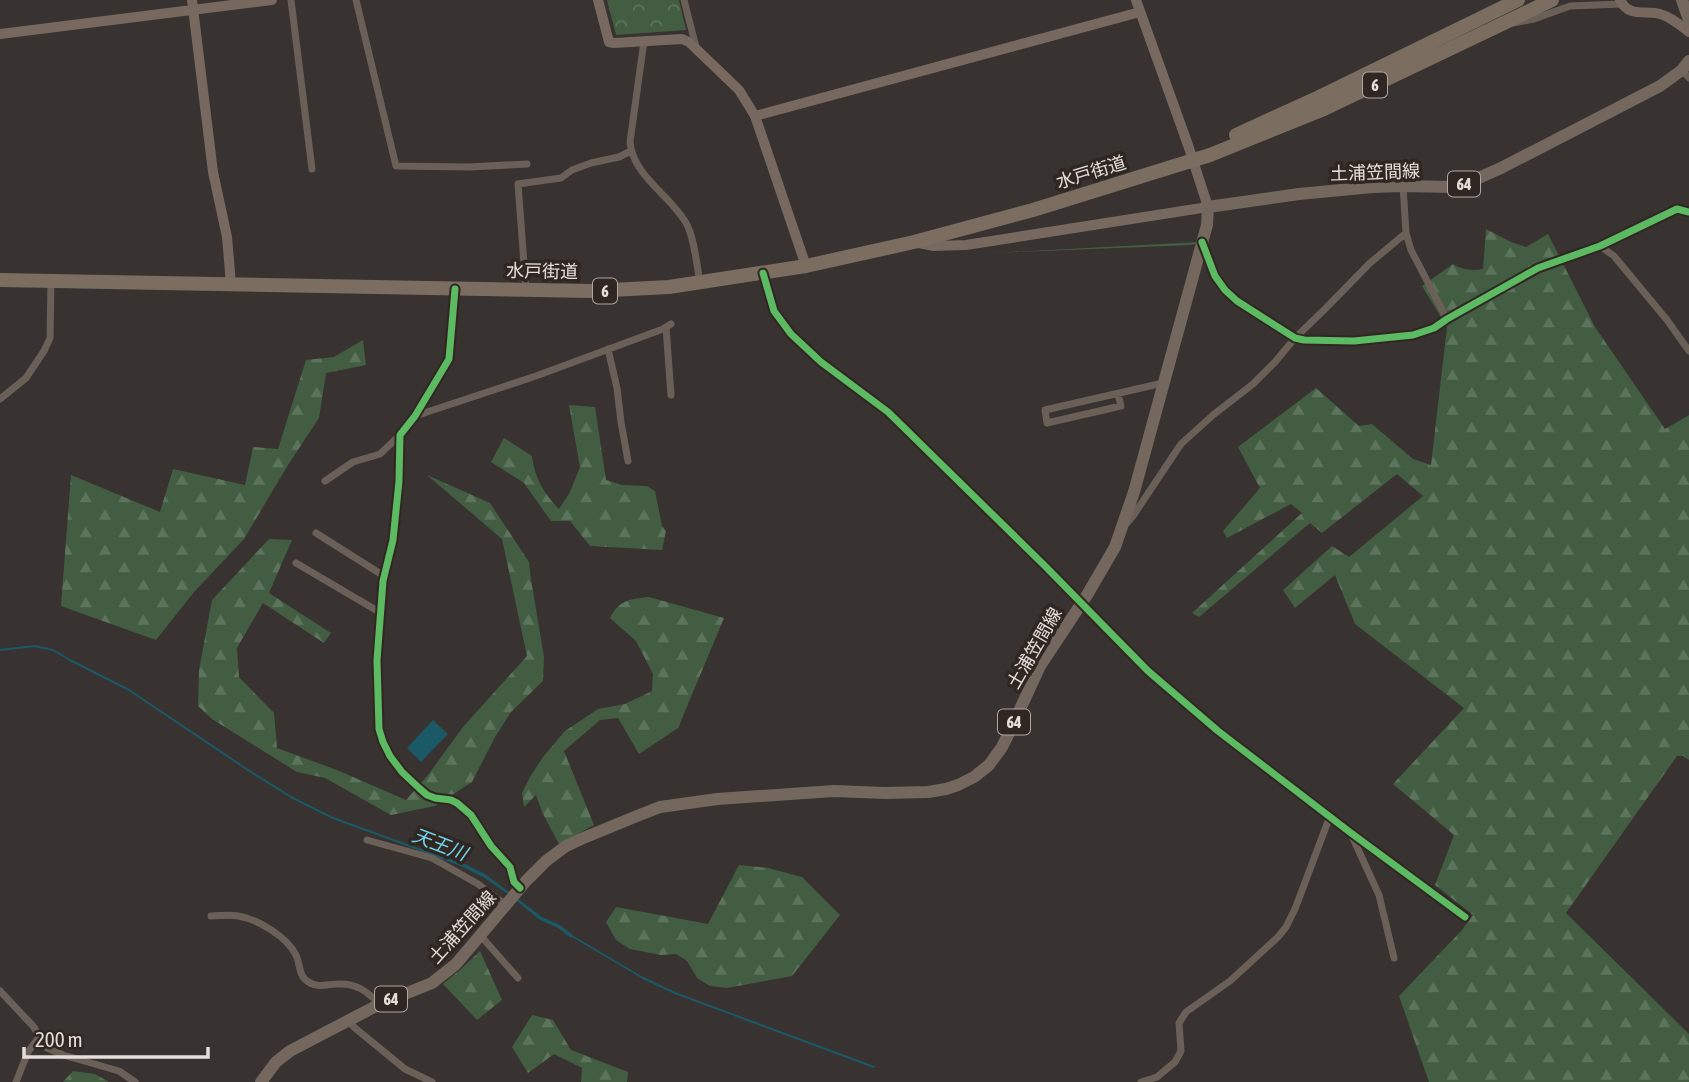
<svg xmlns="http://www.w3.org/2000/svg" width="1689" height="1082" font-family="'Asap Condensed','Noto Sans JP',sans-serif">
	<defs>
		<pattern id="grass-tufts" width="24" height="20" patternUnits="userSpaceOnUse" patternTransform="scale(1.75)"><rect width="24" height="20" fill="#425d41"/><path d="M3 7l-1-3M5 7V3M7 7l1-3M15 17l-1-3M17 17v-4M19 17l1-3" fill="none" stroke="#5d745c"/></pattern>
		<pattern id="forest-firs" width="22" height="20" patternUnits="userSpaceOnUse" patternTransform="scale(1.75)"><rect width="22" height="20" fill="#425d41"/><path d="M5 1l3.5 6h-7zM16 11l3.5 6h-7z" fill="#5d745c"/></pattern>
		<pattern id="park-crowns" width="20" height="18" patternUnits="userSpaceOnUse" patternTransform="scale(1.75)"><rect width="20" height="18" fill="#425d41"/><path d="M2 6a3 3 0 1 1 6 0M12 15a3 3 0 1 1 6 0" fill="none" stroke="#5d745c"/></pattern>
	</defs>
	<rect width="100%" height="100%" fill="#383230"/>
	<path fill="url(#grass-tufts)" d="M1199,242l-7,3 -202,8z"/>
	<path fill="url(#forest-firs)" d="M1486,229l25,13 15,5 22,-13 47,93 70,102 24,-14v345l-6,-4h-6l-111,157 123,121v48h-260l-30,-86 63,-66 11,-15 -38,-30 19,-50 -61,-51 71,-76 -109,-84 -20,-49 -40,33 -12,-18 49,-44 17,11 74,-61 -26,-22 -75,59 -12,-10 -111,94 -7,-4 110,-100 -11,-9 -64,34 -4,-7 37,-43 -22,-41 78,-59 43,38 13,-2 41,35 18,6 16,-138 -25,-41 31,-22c9,6 20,7 30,5z
		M363,340l3,25 -40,8 -7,45 -31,47 -44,74 -50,53 -38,48 -95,-34 10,-131 89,37 13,-43 72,16 8,-38 25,2 28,-89 28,-3z
		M569,405l26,2 11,73 16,5 25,1 8,5 7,35 4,5 -4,19 -72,-4 -20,-25h-19l-27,-38 -33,-21 13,-24 28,18c2,21 12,38 27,53l11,-17 10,-25z
		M427,475l63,28 39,59 2,17 13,78 -1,24 -32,31 -16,25 -23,45 -37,24 -44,9 -66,-37 -28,-6 -85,-53 -14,-13 1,-36 13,-70 57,-61 23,1 -23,53 62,40 -7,10 -61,-40 -26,45 2,29 35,36 3,35 60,22 69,30 22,-25 35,-48 64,-71 -25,-117z
		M649,597l75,21 -46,110 -39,26 -21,-36 -18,2 -36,31 30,74 -35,19 -17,-32 -6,-17 -12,12 -2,-14 8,-16 13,-20 22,-26 33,-22 27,-5 27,-13 1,-17 -17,-33 -26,-23c9,-18 20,-19 39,-21z
		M739,865l29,3 34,9 38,38 -48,61 -65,12 -17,-2 -13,-8 -10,-17 -11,-7 -15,1 -31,-6 -14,-9 -10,-18 10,-15 92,17z
		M480,951l22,49 -25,20 -34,-36 17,-14z
		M532,1015l21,5 18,30 57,22 -1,10h-46l1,-14 -28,-14 -26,19 -16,-26z
		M73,1071l22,3 14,8h-46z"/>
	<path fill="url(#park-crowns)" d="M607,0h72l7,30 -70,5z"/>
	<path fill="#1b5967" d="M433,720l15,14 -27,28 -14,-14z
		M428,851l37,13 20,10 57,43 18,8 13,10 -2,3 -13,-10 -18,-8 -32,-26 -25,-17 -20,-10 -37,-14z"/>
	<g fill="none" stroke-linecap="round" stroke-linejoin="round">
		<path stroke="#1b5967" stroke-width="2" d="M0,650l34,-4 19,4 17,10 59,30 119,80 43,27 42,21 96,35
			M572,936l71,42 32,15 199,74"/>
		<path stroke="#6b6057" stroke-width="7" d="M291,0l21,169
			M356,0l40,166 73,1 58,-3
			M684,0l12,47
			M1513,23l21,-4 36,-13 52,-2
			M644,41l-14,101c3,34 40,53 56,81 8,13 11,43 14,60
			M1682,70l7,8
			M1403,186l3,47 5,17 36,69
			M1203,242l12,34 10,14 12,11 58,37 9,2 50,1 59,-6 21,-7 13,-9 91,-51 62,-22 77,-37 12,3
			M1600,246l14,10 53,64 22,31
			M763,273l11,38 17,23 30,28 67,50 157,154 103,105 70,60 133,102 114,84
			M455,289l-6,70 -34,57 -15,19 -1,46 -6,59 -10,41 -6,79 2,69 4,13 7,14 12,16 17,16 8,7 8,3 16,2 6,3 14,12 20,31 19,21 4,15 6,6
			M526,290l-8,-106 43,-6 11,-8 19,-7 28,-6 12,-6
			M666,327l5,68
			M608,349l9,39 4,34 7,39
			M1118,394l3,12 -74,17 -2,-13 118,-27
			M0,399l26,-21 18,-27 6,-13 1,-57
			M415,416l121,-40 127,-47 8,-5
			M325,481l28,-19 27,-8 20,-19
			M1127,523l6,-7 48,-72 32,-29 40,-31 22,-22 20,-24 30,-29 45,-46 36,-30
			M316,533l68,43
			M296,563l85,50
			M1351,834l28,61 15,63
			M367,840l65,18 46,26 28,21
			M211,916c9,0 19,-2 27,0 20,3 49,21 58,39 5,11 2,22 14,28 10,5 17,1 27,1 20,-1 29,7 43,20
			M480,935l38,43
			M0,991l33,35 14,22 16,7 56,16 16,11
			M348,1021l7,7 50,41 27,13
			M16,1082l12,-30 11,-15
			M1141,1082l16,-5 18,-15 6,-11 -2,-28 7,-11 44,-31 48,-44 8,-10 9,-18 35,-93"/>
		<path stroke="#77695f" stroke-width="10" d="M192,0l21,172 14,65 4,47
			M598,0l11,42 5,1 68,-4 7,3 50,48 16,26 51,150
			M1620,0c9,18 25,10 40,14 11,3 20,11 29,18
			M0,34l272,-34
			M755,116l385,-104
			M914,242l20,4 32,-1 242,-38 -20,-62 -52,-145"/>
		<path stroke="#74675d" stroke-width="12" d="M1682,0l7,20
			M261,1082l15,-20 14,-11 90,-47 52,-21 24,-19 70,-83 20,-20 20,-15 15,-7 56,-23 23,-9 57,-8 117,-8 51,2 43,-1 18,-3 12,-4 16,-8 15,-12 13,-18 7,-14 31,-67 47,-71 28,-48 19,-55 73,-267 1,-18 91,-13 74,-7 30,-1 51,1 11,-3 36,-16 159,-82 22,-16 7,-9"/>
		<path stroke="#7c6d61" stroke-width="14" d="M1236,135l81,-37 201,-98
			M0,280l591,11 78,-4 137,-21 108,-24 119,-32 177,-55 114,-46 228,-109"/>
		<g stroke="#312722" stroke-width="11">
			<path id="cycleway" d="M1202,242l13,34 10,14 12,11 58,37 9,2 50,1 59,-6 21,-7 13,-9 91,-51 62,-22 77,-37 12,3
				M763,273l11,38 17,23 30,28 67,50 157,154 103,105 70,60 133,102 114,84
				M455,289l-6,70 -34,57 -15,19 -1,46 -6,59 -10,41 -6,79 2,69 4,13 7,14 12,16 17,16 8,7 8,3 16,2 6,3 14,12 20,31 19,21 4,15 6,6"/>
		</g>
		<use href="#cycleway" stroke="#5cba63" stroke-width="7"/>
	</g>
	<g text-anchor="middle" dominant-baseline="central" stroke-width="7" stroke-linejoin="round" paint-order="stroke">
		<g fill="#312722" stroke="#afa7a4" stroke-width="2">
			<rect x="1363" y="72.5" width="24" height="25" rx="5"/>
			<rect x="1448" y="171.5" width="32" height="25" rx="5"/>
			<rect x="593" y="278.5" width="24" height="25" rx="5"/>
			<rect x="998" y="709.5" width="32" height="25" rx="5"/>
			<rect x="375" y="986.5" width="32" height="25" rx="5"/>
		</g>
		<g font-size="16" font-weight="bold" fill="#e5dedb">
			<text x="1375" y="85">6</text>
			<text x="1464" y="184">64</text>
			<text x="605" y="291">6</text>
			<text x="1014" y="722">64</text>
			<text x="391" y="999">64</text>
		</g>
		<g font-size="18" fill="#e5dedb" stroke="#312722">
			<text transform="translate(1091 172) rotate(-17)">水戸街道</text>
			<text transform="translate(1375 172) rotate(-2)">土浦笠間線</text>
			<text transform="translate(542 271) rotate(1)">水戸街道</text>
			<text transform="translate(1034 648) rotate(-60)">土浦笠間線</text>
			<text transform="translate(462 927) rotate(-48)">土浦笠間線</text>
		</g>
		<g font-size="19" font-style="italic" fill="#71d5ef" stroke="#312722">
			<text transform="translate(440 844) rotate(21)">天王川</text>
		</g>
	</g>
	<path d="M24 1047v10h184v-10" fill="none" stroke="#e5dedb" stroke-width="3.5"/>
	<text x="35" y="1047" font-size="21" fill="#e5dedb" stroke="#312722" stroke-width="5" paint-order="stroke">200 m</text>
</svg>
